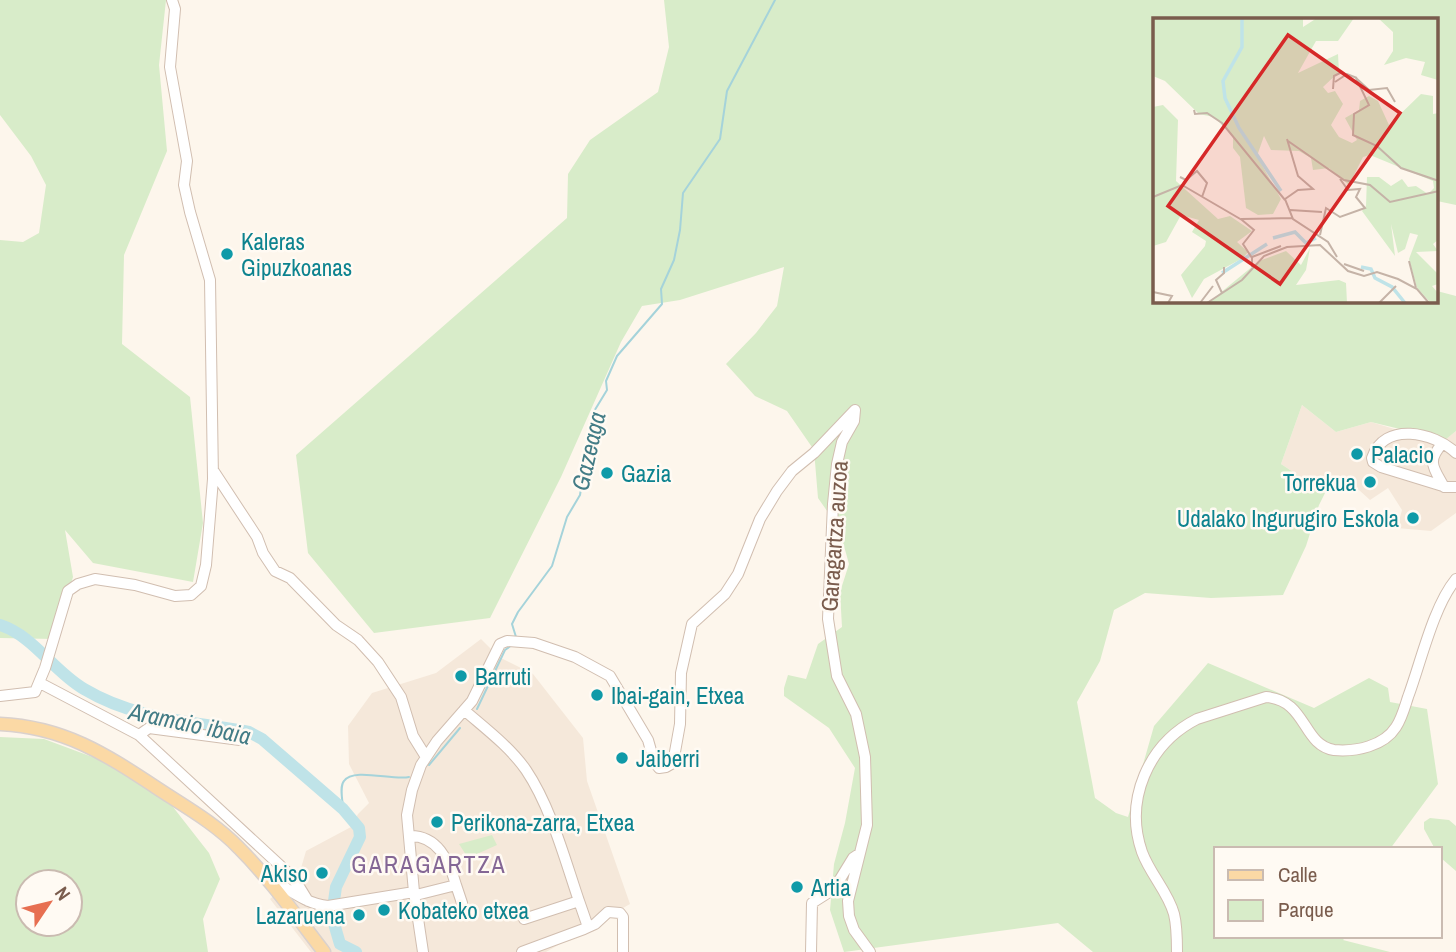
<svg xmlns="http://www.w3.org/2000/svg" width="1456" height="952" font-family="'Archivo Narrow',sans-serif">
	<rect width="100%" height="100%" fill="#fdf6ec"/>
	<path fill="#f5e8da" d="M1302,405l34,27 35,-10 70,21 15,-12v82l-25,18 -34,-3 5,-18 -14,-22 -18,12 -11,-10 -10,-3 -13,-3 -21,2 -34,-22z
		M481,639l18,18 34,17 50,64 4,43 43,123 -84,48h-235l-41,-53 29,-24 7,-24 45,-24 7,-13 11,-11 -20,-39 -1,-38 24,-33 64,-20z"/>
	<path fill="#d8ecc9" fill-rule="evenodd" d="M0,0h166l-7,65 8,86 -43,104 -2,89 68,53 13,126 -10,59 -100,-19 -28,-33 8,47 -19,62 -54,-1v-398l23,2 16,-9 7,-48 -15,-29 -31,-41z
		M664,0h792v205l-19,-4v-182h-282v282h282v-10l19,5v135l-11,9 -74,-18 -35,10 -34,-27 -21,59 44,29 -6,12 -13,41 -23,49 -72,3 -66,-5 -31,17 -14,51 -23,41 18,96 21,15 12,4 26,-91 54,-63 106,45 55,-30 19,10 2,14 37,7 11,75 -48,65h-174v87h131l-4,4 47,12h-297l-35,-29 -214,29 -14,-42 4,-46 11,-41 10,-55 -26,-40 -45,-32v-8l4,-13 18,4 12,-35 24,-17 -2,-35 9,-28 -10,-36 -21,-30 -4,-48 -27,-39 -32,-15 -29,-32 30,-31 21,-27 7,-39 -104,33 -38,6 -21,36 -60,135 -71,141 -116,15 -66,-80 -12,-98 271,-237 1,-44 22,-34 68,-48 11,-45z
		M0,737l44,2 70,26 52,33 43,55 11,26 -17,40 5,33h-208zM28,882h42v42h-42z
		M1430,818l19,2 7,6v45l-15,-13 -1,-9h-5l-11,-20v-7z
		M492,835l5,10 -29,13 -9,-14z"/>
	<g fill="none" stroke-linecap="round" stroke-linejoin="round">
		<path stroke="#a5d3da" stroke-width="2" d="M516,637l-4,-13 6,-12 34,-46 15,-49 13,-22 13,-82 14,-23 -1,-9 11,-25 45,-52 -1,-15 13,-29 6,-30 3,-37 37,-54 7,-48 48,-91
			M477,709l28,-59 7,-5
			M429,765l31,-37
			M343,809c0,-8 -4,-22 1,-28 9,-14 50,0 65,-4"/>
		<path stroke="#bfe3e8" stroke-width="12" d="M0,625c34,11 53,46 84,64 52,31 107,32 165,43l13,7 81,70 16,19 1,9 -24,50 -2,14 -1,19 7,24 16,8"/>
		<g stroke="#d1beb0" stroke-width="12">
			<path id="minor" d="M855,410l-1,11 -12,21 -5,22 -4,40 -5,115 9,57 19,38 9,43 2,68 -19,76 1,15 5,14 16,22
				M1442,444c-16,18 -8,24 2,43
				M1456,453c-22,-21 -72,-32 -84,5l1,4 8,5 65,20h10
				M213,470l44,67 6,16 12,18 15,7 46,47 22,15 20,22 23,35 12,39 13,21
				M40,683l99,52 147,136 14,17 8,13
				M0,696l35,-4 10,-24 23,-77 10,-7 17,-5 40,6 40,11 16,-1 10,-9 5,-21 7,-86 -3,-199 -20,-68 -6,-27 3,-24 -17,-94 5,-58 -3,-9
				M464,710c22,19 46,37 62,60 25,37 39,90 53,131
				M139,735l10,-7 91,12
				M409,836c28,-1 40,24 47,49l-40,10
				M269,878c19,10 36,26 59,28l86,-14
				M456,885l6,18
				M524,919l55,-18 9,26
				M423,952l-9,-60 -7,-77 5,-25 9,-25 16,-24 35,-40 28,-57 7,-3 27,2 41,14 35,19 38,64 6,21 5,7 7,-1 7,-4 7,-39 1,-51 11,-49 33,-30 13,-20 22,-55 17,-28 15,-20 22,-18 41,-43
				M522,952l62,-23 11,-5 13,-12 12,1 3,4v35
				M811,952l1,-49 22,-14 19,-31 6,-4
				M1177,952c0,-12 0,-26 -3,-38 -6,-22 -24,-40 -32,-62 -18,-52 6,-108 55,-133l69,-22c41,3 36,48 68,53 22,2 50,-4 62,-23 6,-9 9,-21 12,-30 13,-35 25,-90 48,-118"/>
		</g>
		<g stroke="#dad1cd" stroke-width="15">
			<path id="major" d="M0,724c68,3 111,34 166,70 25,16 52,32 73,54 31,31 58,69 85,104"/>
		</g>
		<use href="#minor" stroke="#fff" stroke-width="10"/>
		<use href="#major" stroke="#fbd9a5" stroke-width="12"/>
	</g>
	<g fill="#0f9aa8" stroke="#fffaf3" stroke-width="2.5">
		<circle cx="227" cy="254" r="7"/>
		<circle cx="1357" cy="454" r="7"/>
		<circle cx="607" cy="473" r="7"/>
		<circle cx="1370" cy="482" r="7"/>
		<circle cx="1413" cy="518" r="7"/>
		<circle cx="461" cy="676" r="7"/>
		<circle cx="597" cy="695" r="7"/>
		<circle cx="622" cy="758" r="7"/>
		<circle cx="437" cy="822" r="7"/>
		<circle cx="322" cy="873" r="7"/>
		<circle cx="797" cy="887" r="7"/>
		<circle cx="384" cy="910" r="7"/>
		<circle cx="359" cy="915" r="7"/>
	</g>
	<g text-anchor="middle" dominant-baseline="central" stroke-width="5" stroke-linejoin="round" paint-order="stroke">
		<g font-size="23" fill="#0d838f" stroke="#fffaf3" text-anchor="start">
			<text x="241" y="241">Kaleras<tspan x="241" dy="26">Gipuzkoanas</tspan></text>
			<text x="1371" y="454">Palacio</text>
			<text x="621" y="473">Gazia</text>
			<text x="1356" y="482" text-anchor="end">Torrekua</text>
			<text x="1399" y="518" text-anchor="end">Udalako Ingurugiro Eskola</text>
			<text x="475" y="676">Barruti</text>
			<text x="611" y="695">Ibai-gain, Etxea</text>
			<text x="636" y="758">Jaiberri</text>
			<text x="451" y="822">Perikona-zarra, Etxea</text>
			<text x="308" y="873" text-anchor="end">Akiso</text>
			<text x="811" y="887">Artia</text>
			<text x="398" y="910">Kobateko etxea</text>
			<text x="345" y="915" text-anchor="end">Lazaruena</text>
		</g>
		<g font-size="23" fill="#7a5c4d" stroke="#fffaf3">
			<text transform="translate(834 536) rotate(-86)">Garagartza auzoa</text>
		</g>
		<g font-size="24" font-style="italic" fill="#437c86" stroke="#fffaf3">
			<text transform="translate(588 451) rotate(-77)">Gazeaga</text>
			<text transform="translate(190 723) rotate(12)">Aramaio ibaia</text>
		</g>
		<g font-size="24" letter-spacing="2" fill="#846695" stroke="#fffaf3">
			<text x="429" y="864">GARAGARTZA</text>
		</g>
	</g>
	<g transform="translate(1153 18)">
		<rect width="285" height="285" fill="#fdf6ec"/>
		<path d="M0,0h150v9l14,-9h37l-16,23h-22l-18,32 40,-19 1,18 -16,15 5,6 7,-2 8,13 -12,21 8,12 13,6 5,-3 -12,-22 14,-8 1,-9 9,-5 9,5 11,24 32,-31 12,2v18l6,-1v126l-6,5 5,7 -22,1 22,22v10l-6,2 6,7v10h-7l-14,-15 -8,-29 9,-24 -8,-2 -5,16 -7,4 -7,-29 4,32 -33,-45 4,-5 1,-29h12l12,9 11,-7 6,8 8,-1 12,8 6,-6 -1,-7 -63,-26 -7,2 -14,28 -20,-17 -16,2 -2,-12 -12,-7 -28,-1 -7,-14 -7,20 24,43 -8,15 -15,1 -12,-7 -6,-51 -7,-9v-12l-19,-19 -15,-3 -34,-33 -12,-5zM225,0h60v62l-17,-5 4,-13 -19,-4 -22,7 9,-14v-19zM10,87l15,15 -2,61 42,38 12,-3 22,15 -15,11 11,10 -5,6 -39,21 -12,19 -11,-23 24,-29 1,-5 -14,-9 7,-12 -18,-5 -15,27 -13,4v-139zM157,230l-4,22 -10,15 43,-5 7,3 1,20h-139l51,-42 27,-10 15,14z" fill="#d8ecc9"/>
		<path fill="none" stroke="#bfe3e8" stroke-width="3.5" d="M89,0v29l-19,34 2,17 14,30 42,63M120,220l22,-6 11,11 10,-5M208,249l10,2 4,9 17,9 13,16M69,255l45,-29"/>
		<path fill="none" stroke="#c5b3a7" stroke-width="2" d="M182,64l12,-8 10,4M180,71l1,-13 8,-4M242,84l-8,-14 -18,2 -13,-12 13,27 -15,9 -1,21 24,11 24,22 38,13M41,92l1,4 12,-1 15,10 63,77M134,121l11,37 15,13 -15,1 -13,9 8,20 35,23 9,15M135,123l56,39 26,5 20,17 49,-11M27,159l6,3 11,-9 10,12 -5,14M0,179l29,-12 60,35 12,10 -11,14 9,14v9M137,192l32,2M88,201l51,-1M167,217l6,-27 14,9 25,-9 -9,-11 4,-8 -12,1 -8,-11M99,239l29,-11M256,243l7,27M191,246l20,7M0,274l19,4 -4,7M69,275l-6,-13 8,-7v-6M47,285l13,-17M54,285l35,-23 22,-24 23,-9 33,-2 28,26 16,5 13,-4 21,7 19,10 12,14M226,285l17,-17"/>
		<path fill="#d62828" fill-opacity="0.15" stroke="#d62828" stroke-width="3.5" d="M135,17l112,78 -120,171 -112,-78z"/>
		<rect width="285" height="285" fill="none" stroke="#7a5c4d" stroke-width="3.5"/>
	</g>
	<rect x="1214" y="847" width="228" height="91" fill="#fffaf3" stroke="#cabbb1" stroke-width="2"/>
	<rect x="1228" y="870" width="35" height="10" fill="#fbd9a5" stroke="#cabbb1" stroke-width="2"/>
	<text x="1278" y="882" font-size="21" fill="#7a5c4d">Calle</text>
	<rect x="1228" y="900" width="35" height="21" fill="#d8ecc9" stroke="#cabbb1" stroke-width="2"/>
	<text x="1278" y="917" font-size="21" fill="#7a5c4d">Parque</text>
	<g transform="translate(49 903) rotate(55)"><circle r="33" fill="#fffaf3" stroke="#cabbb1" stroke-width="2"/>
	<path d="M0-5L12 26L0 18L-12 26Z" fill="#e76f51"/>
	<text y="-10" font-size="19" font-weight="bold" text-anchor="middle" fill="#7a5c4d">N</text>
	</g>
</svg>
